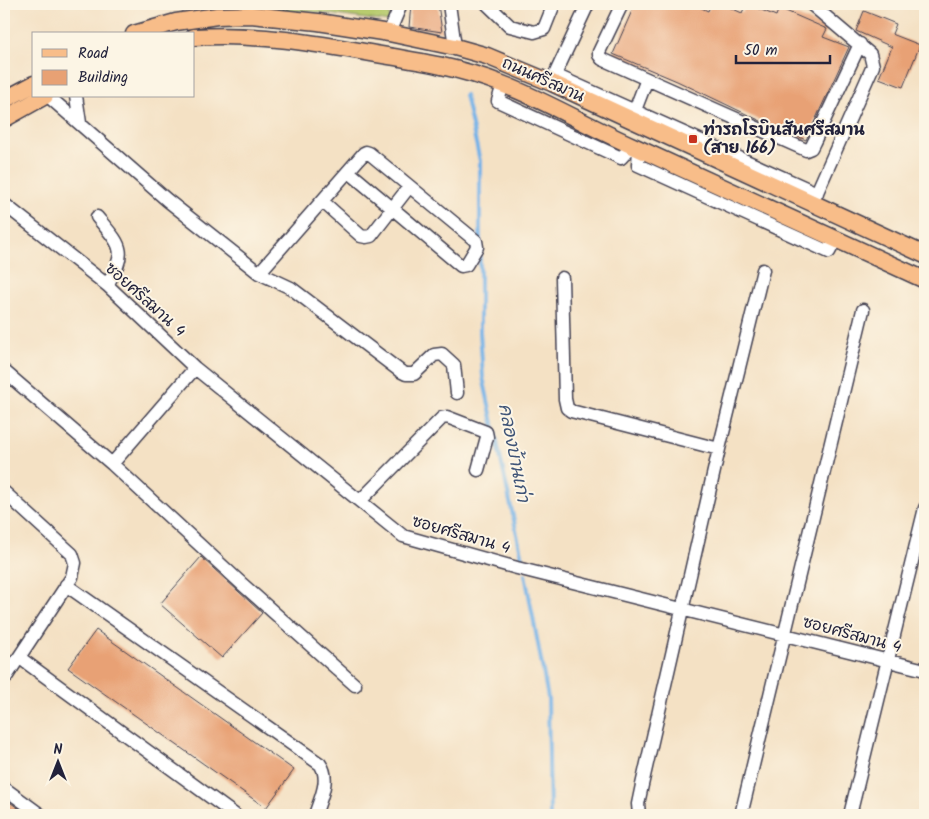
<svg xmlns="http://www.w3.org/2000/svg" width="929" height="819" font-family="Kalam,'Playpen Sans Thai',sans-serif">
	<rect width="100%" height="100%" fill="#fcf5e5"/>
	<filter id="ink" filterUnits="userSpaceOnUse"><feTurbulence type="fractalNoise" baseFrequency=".02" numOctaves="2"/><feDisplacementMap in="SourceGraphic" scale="10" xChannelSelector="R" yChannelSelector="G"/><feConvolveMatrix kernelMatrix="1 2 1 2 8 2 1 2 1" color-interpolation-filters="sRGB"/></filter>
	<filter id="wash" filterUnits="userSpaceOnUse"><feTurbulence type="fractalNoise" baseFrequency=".0096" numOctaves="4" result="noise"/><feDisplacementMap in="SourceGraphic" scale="20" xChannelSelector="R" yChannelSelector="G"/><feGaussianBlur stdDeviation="1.12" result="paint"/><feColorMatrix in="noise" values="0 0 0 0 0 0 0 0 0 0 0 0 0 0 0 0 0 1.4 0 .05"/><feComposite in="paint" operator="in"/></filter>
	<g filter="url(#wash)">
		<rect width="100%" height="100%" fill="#f4e1c4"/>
		<path fill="#b8cb6e" stroke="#6d7654" d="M223,4h165l2,18 -85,-11 -24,2 -57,-3z"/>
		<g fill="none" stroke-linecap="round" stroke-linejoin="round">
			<path stroke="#75b2e7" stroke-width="4" d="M465,95l15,66v80
				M480,251v81l3,45 41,190
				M525,574l23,124 2,117"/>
		</g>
		<g id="blocks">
			<path fill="#e8a174" d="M411,4h27l4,28 -33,-5z
				M635,4h58l15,7 3,-7h11l20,9 4,-9h1l29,12 3,-8 48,21 -4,8 26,10 -43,93 -43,-18 -86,-41 -64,-27z
				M864,11l32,13 -4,10 28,11 -17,42 -24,-9 13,-31 -36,-16z
				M201,557l61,56 -40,45 -62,-54z
				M96,630l198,140 -28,38 -198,-140z
				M4,798l24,17h-24z"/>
		</g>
	</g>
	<g filter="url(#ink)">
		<use href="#blocks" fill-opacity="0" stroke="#423f50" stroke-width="1"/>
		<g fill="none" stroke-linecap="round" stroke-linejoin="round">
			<g stroke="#423f50" stroke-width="15">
				<path id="minor" d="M449,4l6,43
					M487,4l23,22 24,6 10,-3 10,-25
					M622,4l-23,48v3l3,4 204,91 5,-2 3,-6 46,-98
					M811,4l59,50 3,12 -59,133
					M389,33l10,-24 -2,-5
					M555,75l262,118
					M552,81l36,-77
					M503,84l-5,17 123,57 11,-12
					M48,96l119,104 92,73 32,15 109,83 6,3h8l20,-19 8,-1 12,11 3,28
					M76,96l4,27
					M635,110l12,-31
					M639,149l-1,16 191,87 7,-13
					M322,201l39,35 5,1 5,-1 38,-49
					M4,204l103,81 88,83 208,168 114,32 408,102
					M97,217c25,30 31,33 10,68
					M259,273c35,-40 70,-80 105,-120l2,-1 3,1 107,88 1,6 -11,18 -5,1 -113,-95
					M562,278l3,121 2,9 4,3 148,38
					M4,371l108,93 130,120 113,101
					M112,464l83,-96
					M4,492l68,62 3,9 -3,14 -68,103
					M360,501l82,-83 5,-1 39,15 1,5 -9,33
					M66,585l254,179c11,15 0,35 -5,51
					M20,658l215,157
					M4,788l37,27
					M639,815l-1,-11 4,-19 77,-336 44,-179
					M741,815l122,-505
					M850,815l75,-307"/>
			</g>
			<g stroke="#423f50" stroke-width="19">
				<path id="major" d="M134,34l42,-12 41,-6 34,-1 67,7 71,11 66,14 32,9 65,27 373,172
					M194,37c63,-4 121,6 182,17 43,7 86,14 126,30 45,17 87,43 131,62 98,44 195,89 292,134
					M4,100l30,-16
					M4,119l41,-23"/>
			</g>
			<use href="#minor" stroke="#fff" stroke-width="12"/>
			<use href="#major" stroke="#f8bd89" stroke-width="16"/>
		</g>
	</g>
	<rect fill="#c8321e" stroke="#fcf5e5" stroke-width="2" x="688" y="134" width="10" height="10" rx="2.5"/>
	<g text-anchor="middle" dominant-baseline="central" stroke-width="4" stroke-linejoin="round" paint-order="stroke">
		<g font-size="16" fill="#22223b" stroke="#fcf5e5">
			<text transform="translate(543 80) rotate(24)">ถนนศรีสมาน</text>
			<text transform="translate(145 300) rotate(42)">ซอยศรีสมาน 4</text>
			<text transform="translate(461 535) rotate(16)">ซอยศรีสมาน 4</text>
			<text transform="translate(852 635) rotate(15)">ซอยศรีสมาน 4</text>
		</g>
		<g font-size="16" font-weight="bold" fill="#22223b" stroke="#fcf5e5" text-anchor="start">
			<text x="703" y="130">ท่ารถโรบินสันศรีสมาน<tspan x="703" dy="18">(สาย 166)</tspan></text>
		</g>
		<g font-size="18" font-style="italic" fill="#3f5477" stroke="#fcf5e5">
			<text transform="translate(513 453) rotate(79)">คลองบ้านเก่า</text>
		</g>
	</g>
	<rect width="929" height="819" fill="none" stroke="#fcf5e5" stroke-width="20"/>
	<rect x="32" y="32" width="162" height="65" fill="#fcf5e5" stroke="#a5a1a1"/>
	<rect x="42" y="49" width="25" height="8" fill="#f8bd89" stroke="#a5a1a1"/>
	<text x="78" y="58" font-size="15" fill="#22223b">Road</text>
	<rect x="42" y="70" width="25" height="15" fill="#e8a174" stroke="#a5a1a1"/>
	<text x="78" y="82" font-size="15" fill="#22223b">Building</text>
	<g transform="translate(58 762)" stroke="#fcf5e5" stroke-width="4" paint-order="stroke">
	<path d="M0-4L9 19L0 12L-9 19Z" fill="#22223b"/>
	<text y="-8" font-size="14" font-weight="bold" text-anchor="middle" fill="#22223b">N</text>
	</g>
	<path d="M736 55v8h94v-8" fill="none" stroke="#22223b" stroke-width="2.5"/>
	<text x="744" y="55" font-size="15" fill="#22223b" stroke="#fcf5e5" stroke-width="4" paint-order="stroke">50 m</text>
</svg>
